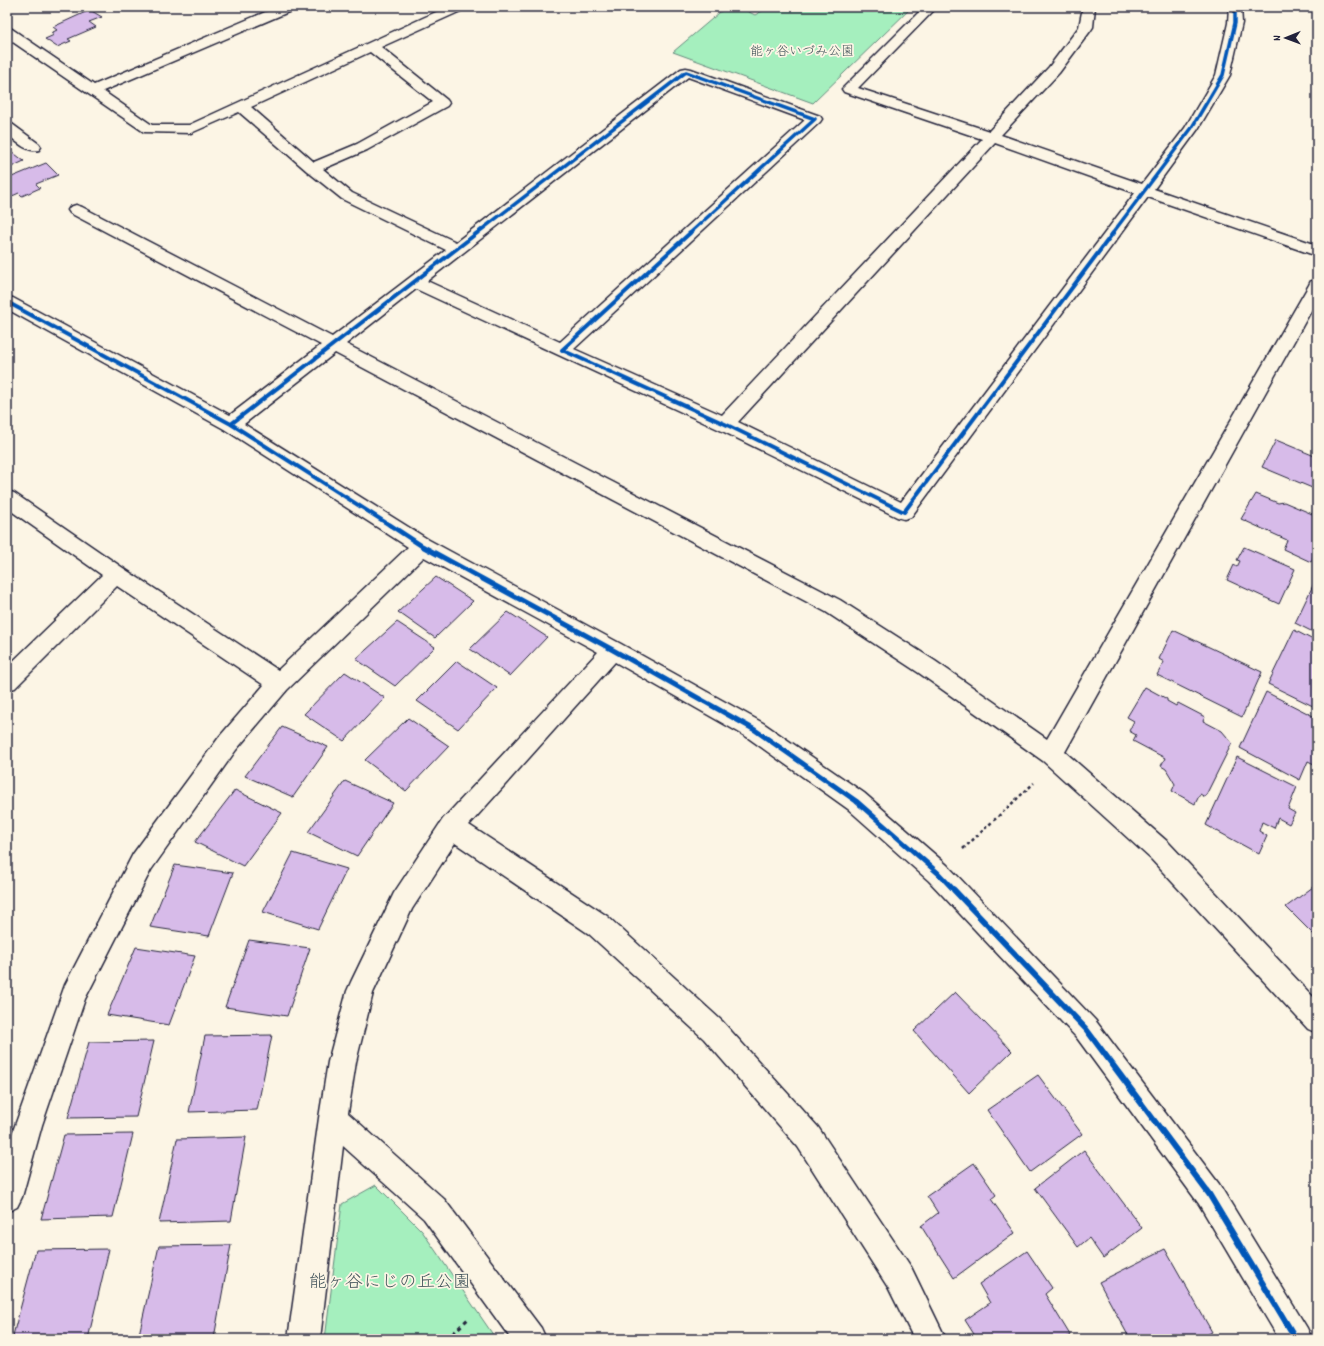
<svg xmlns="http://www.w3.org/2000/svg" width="1324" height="1346" font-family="Dekko,'Klee One',sans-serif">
	<rect width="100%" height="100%" fill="#fcf5e5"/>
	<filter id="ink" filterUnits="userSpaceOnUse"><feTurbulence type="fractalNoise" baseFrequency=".025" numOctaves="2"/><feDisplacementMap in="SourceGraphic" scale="8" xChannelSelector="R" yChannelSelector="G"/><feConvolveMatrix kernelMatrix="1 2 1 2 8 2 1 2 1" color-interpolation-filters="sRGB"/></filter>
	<g filter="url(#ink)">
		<path fill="#a5efbe" stroke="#64887c" d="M726,7h13l16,8 14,-8h143l-99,96 -140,-51z
			M376,1185l46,46 74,108h-171l17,-135z"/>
		<path fill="#d7bbe9" stroke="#22223b" d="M90,10l12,7 -13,5 7,5 -28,12 3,2 -14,6 -12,-8 9,-4 -3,-2 6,-3 -4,-3z
			M11,151l13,10 -17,8v-17z
			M46,163l12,12 -22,9 4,4 -18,8 -3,-3 -9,4 -3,-4v-14z
			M1276,440l41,17v33l-55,-23z
			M1256,494l22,9 6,-1 33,14v32l-6,14 -28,-13 4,-9 -46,-21z
			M1244,547l51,22 -16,35 -52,-24 7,-15 3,2 3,-6 -3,-1z
			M436,577l37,24 -38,37 -37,-26z
			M1317,577v57l-22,-11z
			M508,612l39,25 -37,39 -40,-27z
			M397,622l38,25 -40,39 -39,-27z
			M1173,630l89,42 -20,45 -85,-42 7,-13 -5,-3z
			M1294,630l23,12v66l-49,-24z
			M457,661l40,27 -39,41 -41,-28z
			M345,672l40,26 -41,43 -40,-27z
			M1145,687l22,12v2l9,5 2,-3 27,14 -2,4 19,10 10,12 -27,54 -5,-3 -5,10 -23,-13 3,-7 -9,-15 -5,-3 4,-8 -32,-17 3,-6 -7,-4 5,-10 -7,-4z
			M1266,692l51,26v39l-3,7 -6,-3 -8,19 -60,-32z
			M408,718l41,28 -43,45 -41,-31z
			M282,727l46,20 -35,50 -48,-21z
			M1237,757l60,30 -9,22 7,4 -6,11 -11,-6 -4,10 -12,-6 -3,9 8,5 -8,18 -53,-29z
			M345,781l48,22 -36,53 -49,-24z
			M235,790l47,23 -39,53 -48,-24z
			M293,853l54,16 -29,60 -55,-17z
			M175,865l58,8 -24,63 -59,-9z
			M1317,884v54l-31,-31z
			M249,940l61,8 -23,68 -62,-9z
			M136,947l59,9 -26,69 -62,-10z
			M955,992l57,59 -43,42 -55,-62z
			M272,1035l-15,75 -68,2 16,-76z
			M154,1041l-18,76 -68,1 21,-76z
			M1038,1075l44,59 -52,38 -43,-62z
			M133,1134l-20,83 -72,2 23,-84z
			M246,1137l-15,84 -72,2 18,-84z
			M1084,1150l58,78 -39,30 -14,-20 -11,9 -43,-59z
			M974,1163l22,32 -5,4 24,34 -61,45 -33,-52 17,-13 -11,-17z
			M231,1245l-17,93 -76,1 21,-93z
			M109,1249l-21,90h-76l24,-89z
			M1165,1249l47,83 -13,7h-69l-31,-57z
			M1027,1251l25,37 -7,6 25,41 -5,4h-88l-12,-19 25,-17 -11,-19z"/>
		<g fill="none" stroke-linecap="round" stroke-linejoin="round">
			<g stroke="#22223b" stroke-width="3">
				<path id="minor" d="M277,7h17l-1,3 -190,81 49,34h37l258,-118h17l-1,3 -82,37 66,53 2,3 -2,3 -80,44 -44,19 29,24 104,49 225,-173 5,-1 5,1 129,47 2,3 -2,3 -246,227 148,66 260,-276 -138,-47 -2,-3 82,-82h13l-79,81 131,43 60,-64 30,-40 4,-20h12l-2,20 -2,3 -32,43 -58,62 141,49 43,-56 31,-53 12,-52 1,-16h12l1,16 -12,52 -32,54 -44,60 163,56v11l-169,-59 -237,320 -7,2 -7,-2 -179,-88 -302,-140 -70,55 494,256 95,61 112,78 262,-454 2,-4 6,-1v20l-252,452 104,91 148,158v32l-9,-4 -157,-170 -108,-98 -124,-88 -93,-61 -491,-259 -91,71 185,116 192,104 142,79 101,70 83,72 148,155 124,164 88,144 5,11h-33l-80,-135 -122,-166 -148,-157 -81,-72 -101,-72 -132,-75 -146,163 138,91 115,105 96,106 93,140 35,72h-32l-25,-50 -91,-142 -94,-108 -115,-105 -134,-91 -43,66 -39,84 -17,69 -8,51 96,86 97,129 5,11h-35l-87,-120 -81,-73 -23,193h-32l31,-221 9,-56 19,-71 4,-9 43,-89 49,-74 155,-167 -174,-95 -137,133 -51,60 -85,120 -66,129 -43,126 -20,72 -5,10 -10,5v-64l58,-163 68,-131 87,-118 44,-51 -147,-99 -102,102 -8,2v-23l95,-92 -95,-67v-17l7,2 109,75 155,102 130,-123 -184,-118 -217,-120v-12l6,1 217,117 91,-70 -251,-132 -2,-3 2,-3 6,-2 6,2 250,130 114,-87 -104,-51 -35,-28 -68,-59 -48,21 -47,-1 -137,-94v-10l5,1 82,56zM370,52l63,50 -76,42 -43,18 -63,-55zM688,77l117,43 -245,222 -133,-61zM995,143l140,50 -234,309 -163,-80z
					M7,123l5,1 27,20 2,3 -2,3c-12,3 -23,-9 -32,-16z"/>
			</g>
			<path stroke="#22223b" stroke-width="2.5" stroke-dasharray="3 3" stroke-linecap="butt" d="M963,849l71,-66"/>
			<path stroke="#22223b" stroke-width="3" stroke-dasharray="4 4" stroke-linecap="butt" d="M447,1339l21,-20"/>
			<use href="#minor" fill="#fcf5e5" fill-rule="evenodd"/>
			<g stroke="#fcf5e5" stroke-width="5">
				<path id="cycleway-far3" d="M476,234l210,-162 129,47 -126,115
					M1112,234l79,-105 32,-54 12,-52v-16"/>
			</g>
			<g stroke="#fcf5e5" stroke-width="6">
				<path id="cycleway-far2" d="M690,233l-128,117 163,74 179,88 209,-279
					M7,302l224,122 160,102
					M231,424l246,-191"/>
			</g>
			<g stroke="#fcf5e5" stroke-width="8">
				<path id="cycleway-far1" d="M390,525l32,21 191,104 142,80 101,71 82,72 17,18"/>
			</g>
			<g stroke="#fcf5e5" stroke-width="9">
				<path id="cycleway" d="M954,890l132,139 123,165 87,145"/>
			</g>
			<use href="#cycleway-far3" stroke="#0057b8" stroke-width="3.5"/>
			<use href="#cycleway-far2" stroke="#0057b8" stroke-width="4"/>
			<use href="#cycleway-far1" stroke="#0057b8" stroke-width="5"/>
			<use href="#cycleway" stroke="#0057b8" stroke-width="6"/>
		</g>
	</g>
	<g text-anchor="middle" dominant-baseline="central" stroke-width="3.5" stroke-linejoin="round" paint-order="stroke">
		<g font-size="13" fill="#43555c" stroke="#fcf5e5">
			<text x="802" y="52">能ヶ谷いづみ公園</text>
		</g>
		<g font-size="18" fill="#43555c" stroke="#fcf5e5">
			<text x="390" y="1283">能ヶ谷にじの丘公園</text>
		</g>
	</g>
	<rect width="1324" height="1346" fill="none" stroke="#fcf5e5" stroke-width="24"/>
	<rect x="12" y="12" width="1300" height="1322" fill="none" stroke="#22223b" stroke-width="1.5" filter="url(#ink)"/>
	<g transform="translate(1286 38) rotate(269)" stroke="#fcf5e5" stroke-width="3" paint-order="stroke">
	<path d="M0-3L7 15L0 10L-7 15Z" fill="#22223b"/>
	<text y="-6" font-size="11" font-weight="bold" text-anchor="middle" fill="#22223b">N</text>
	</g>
</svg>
